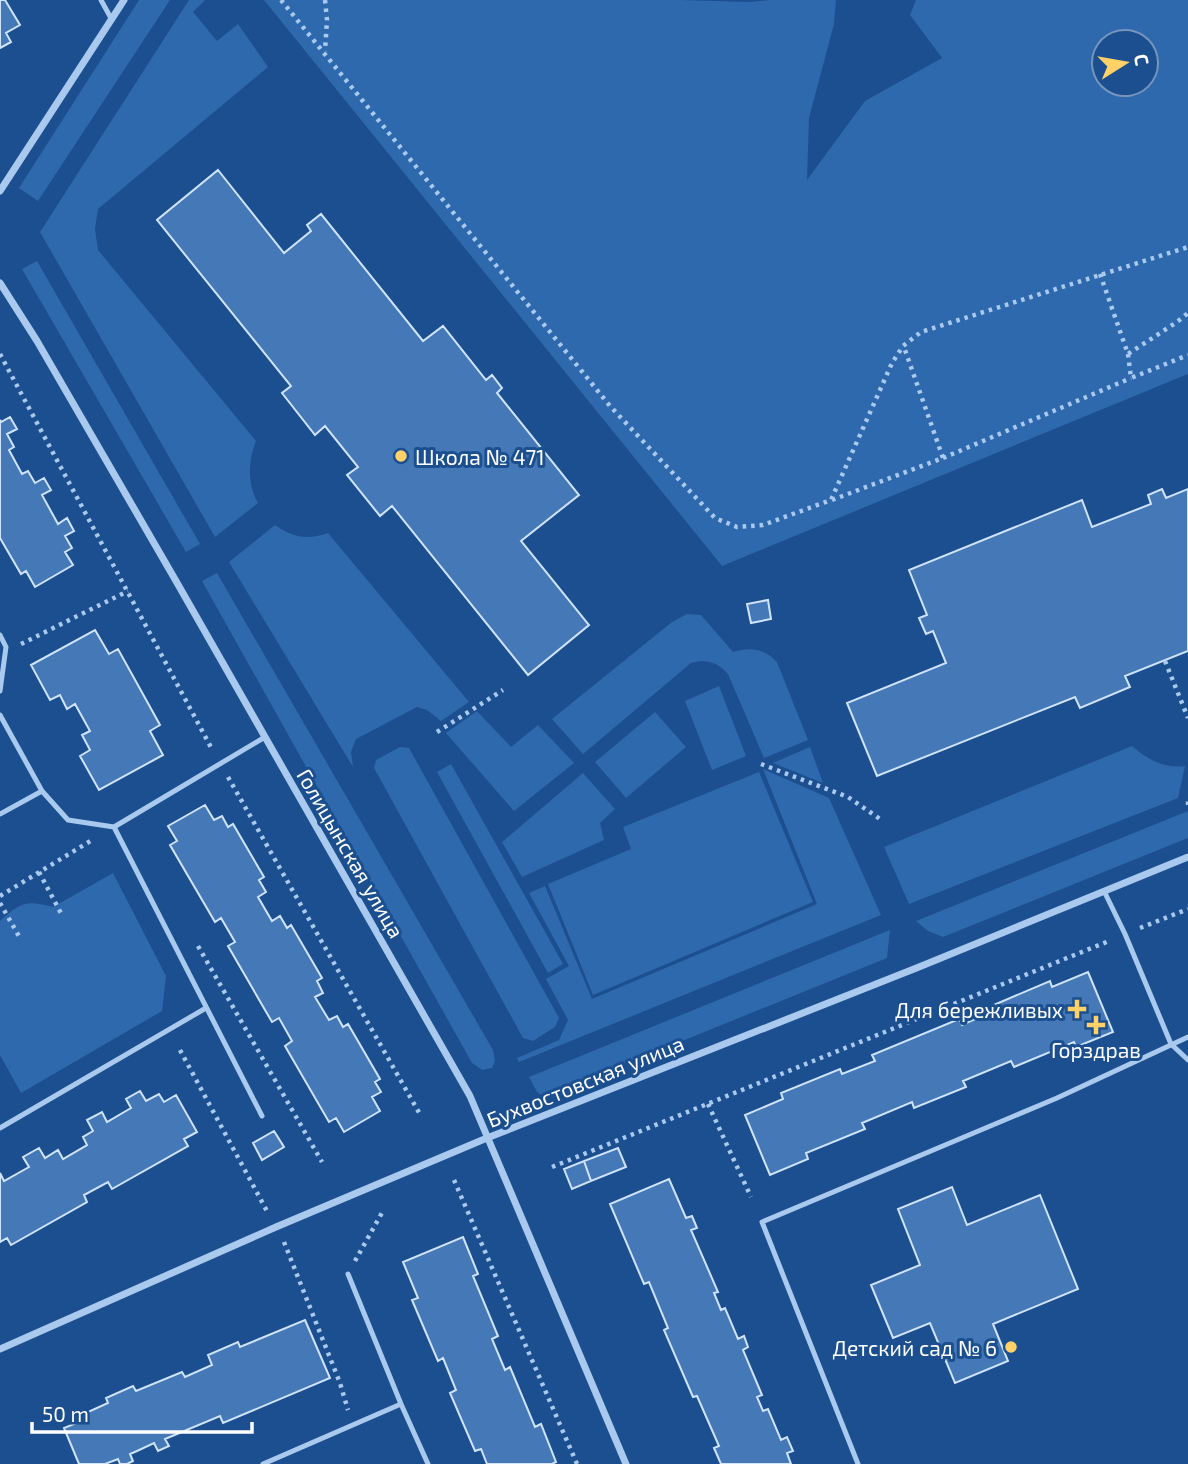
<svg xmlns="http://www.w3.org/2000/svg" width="1188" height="1464" font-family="'Exo 2',sans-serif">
	<rect width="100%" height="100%" fill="#1b4f8f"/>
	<path fill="#2e69ad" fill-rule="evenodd" d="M139,0h31l-132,201 -19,-13z
		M189,0h16l-12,12 24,29 21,-17 30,43 -170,142 -3,20 3,21 158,191c-8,20 -9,43 2,62l-43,34 -175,-305z
		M264,0h416l71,2 18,-2h67l-2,24 -25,94 -2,62 58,-79 77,-43 -32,-43 6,-15h272v374l-466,192zM1146,42v42h-42v-42z
		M37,261l163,283 -14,8 -164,-283z
		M275,525c18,13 33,15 53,8l141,169 -28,19 -14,-11 -10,-3 -61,32 -5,13 2,15 -124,-205z
		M217,573l276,477 2,11 -3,7 -10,2 -10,-7 -270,-482z
		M687,614l14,1 32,37c17,-5 31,-4 44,10l31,78 -44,18 -36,-84c-11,-12 -21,-15 -37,-11l-108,91 -31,-35 120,-97z
		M719,686l27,70 -34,14 -27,-69z
		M477,711l34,36 27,-22 36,38 -60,48 -68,-78z
		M655,712l31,35 -60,51 -31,-36z
		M1132,746c15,13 32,23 53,20l-7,32 -269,106 -25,-57z
		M400,747l9,1 150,270 -4,9 -22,14 -10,-3 -149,-270 2,-8z
		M810,747l13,36 -50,-20z
		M451,764l112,200 -15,9 -111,-201z
		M763,769l66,29 52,117 -362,147 -2,-4 42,-18 9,-20 -22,-41 23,-13 -40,-73 16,-7 47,113 225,-95z
		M759,772l54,130 -220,93 -45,-111 83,-35 -8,-22z
		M583,773l32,36 -15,14 4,17 -82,37 -20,-35z
		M1188,811v27l-245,99 -15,-6 -12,-10z
		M113,873l53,103 -4,35 -141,82 -21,-38v-134c21,-19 26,-21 53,-14z
		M890,930l-3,28 -343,139 -7,-5 -8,-15z"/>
	<path fill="#4478b7" stroke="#cfe3fa" stroke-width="2" d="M0,0h5l15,25 -14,8 5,9 -11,6z
		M218,170l66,83 27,-22 -4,-6 14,-11 102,127 20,-15 43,54 6,-5 10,13 -5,5 82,102 -58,46 68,84 -61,50 -136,-169 -12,10 -33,-41 11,-8 -33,-41 -10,9 -33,-42 9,-7 -134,-166z
		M10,417l7,12 -10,5 7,13 -5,3 13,24 6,-3 7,12 9,-5 7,12 -9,5 16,29 9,-6 7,13 -9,5 7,12 -7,4 8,13 -38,22 -9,-16 -5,3 -21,-36v-118l1,2z
		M1162,489l4,9 22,-9v162l-63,25 5,11 -50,21 -5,-11 -198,79 -30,-73 99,-40 -13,-32 -7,3 -7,-16 8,-3 -18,-45 173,-70 10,27 59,-23 -3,-9z
		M768,600l3,19 -20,4 -4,-19z
		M95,630l14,24 9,-5 42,76 -10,6 13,24 -64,35 -19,-34 10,-6 -8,-15 8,-4 -15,-27 -8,5 -7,-14 -10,5 -19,-35z
		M205,805l9,15 8,-4 6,11 5,-3 31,53 -5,3 7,12 -8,5 14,24 8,-5 7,12 4,-3 31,53 -5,3 6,12 -8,4 14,23 8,-4 6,11 5,-3 32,55 -5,3 6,10 -9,5 8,14 -36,21 -8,-14 -7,4 -44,-76 7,-5 -13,-23 -7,4 -44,-76 7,-4 -14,-24 -6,4 -45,-77 7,-4 -9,-15z
		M1088,972l25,60 -37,15 -2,-5 -60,25 -3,-6 -48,20 3,6 -52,21 -2,-6 -50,21 3,6 -59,24 2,6 -38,16 -25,-60 38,-16 -2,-6 59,-24 2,5 33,-13 -3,-6 87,-36 3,6 29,-13 -2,-5 61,-26 2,6z
		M140,1091l6,10 13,-7 5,8 12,-7 21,37 -13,7 4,7 -76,43 -4,-7 -24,13 3,7 -76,43 -4,-7 -7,4v-69l4,8 25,-14 -6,-10 16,-9 6,10 13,-8 5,9 24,-14 -4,-8 10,-6 -6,-11 15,-8 5,10 24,-14 -5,-9z
		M274,1131l10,16 -22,13 -9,-17z
		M618,1148l8,19 -35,14 -7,-20z
		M584,1161l7,20 -19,8 -8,-20z
		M669,1179l17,39 6,-2 5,12 -6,2 27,62 -4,1 7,17 4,-2 13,31 6,-3 4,11 -5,3 19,45 -5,2 6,14 5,-2 13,31 6,-3 6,14 -6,2 4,11h-70l-7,-16 5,-2 -22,-50 -4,1 -29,-67 4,-2 -19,-46 -5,2 -34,-80z
		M952,1187l15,38 73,-30 38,94 -85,35 15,37 -53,22 -25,-60 -37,15 -22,-53 49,-20 -22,-56z
		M463,1237l15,37 -5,2 25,60 -6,3 13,31 5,-3 25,60 6,-3 15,38 -4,2h-65l-6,-15 -6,2 -25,-58 6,-3 -13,-32 -5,3 -26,-61 6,-2 -15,-36z
		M305,1320l25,58 -107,45 -3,-7 -55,23 4,7 -11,5 -4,-8 -17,8 -7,3 3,7 -6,3h-7l-2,-5 -13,5h-26l-15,-36 15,-6 -2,-5 31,-14 -2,-5 27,-12 3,5 46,-19 3,5 27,-12 -4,-10 30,-13 2,5z"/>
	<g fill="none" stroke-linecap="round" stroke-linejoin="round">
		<path stroke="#a9c9ee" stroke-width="4.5" stroke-dasharray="3.5 5" stroke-linecap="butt" d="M281,0l329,406 105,112 22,9 26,-2 68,-25 61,-137 11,-17 18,-14 267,-85
			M325,0l2,20 -2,31
			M1100,274l28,80 49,-32 11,-9
			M0,354l213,397
			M1128,354l3,24 57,-23
			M943,458l188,-80
			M832,500l111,-42 -39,-111
			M21,644l107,-53
			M1165,661l23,57
			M437,732l66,-42
			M761,764l87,33 32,22
			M228,777l193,339
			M1188,805v-4
			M39,872l24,45
			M0,896l92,-56
			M0,903l20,35
			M1140,928l48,-19
			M198,946l124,216
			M180,1050l88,163
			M708,1104l43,93
			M552,1167l557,-226
			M454,1180l123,284
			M284,1242l56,141 8,27
			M355,1261l28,-50"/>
		<path stroke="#a9c9ee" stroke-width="5" d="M101,0l11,20
			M0,635l6,12 -6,44
			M0,715l42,76 26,29 46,7 151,-90
			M0,814l42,-23
			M114,827l148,289
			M1104,891l21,43 46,110 17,16
			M0,1128l206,-120
			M348,1274l53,130
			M263,1464l138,-60 27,60
			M858,1464l-96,-242 295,-124 131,-61"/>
		<path stroke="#a9c9ee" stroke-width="7" d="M0,191l124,-191
			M0,283l37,58 139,240 294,515 156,368
			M0,1349l276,-122 211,-89 432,-171 269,-110"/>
	</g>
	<g fill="#ffd166" stroke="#1b4f8f" stroke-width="2.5">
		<circle cx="401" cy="456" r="7"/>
		<path d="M1073.5 998.5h7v7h7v7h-7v7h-7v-7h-7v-7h7z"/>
		<path d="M1092.5 1014.5h7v7h7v7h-7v7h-7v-7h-7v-7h7z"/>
		<circle cx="1011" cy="1347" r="7"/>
	</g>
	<g text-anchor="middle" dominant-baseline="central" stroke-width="6" stroke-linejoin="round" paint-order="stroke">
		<g font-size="21" fill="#fff" stroke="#1b4f8f" text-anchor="end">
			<text x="415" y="456" text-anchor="start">Школа № 471</text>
			<text x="1063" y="1009">Для бережливых</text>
			<text x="1096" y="1049" text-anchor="middle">Горздрав</text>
			<text x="997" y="1347">Детский сад № 6</text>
		</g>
		<g font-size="21" fill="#fff" stroke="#1b4f8f">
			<text transform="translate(351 853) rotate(60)">Голицынская улица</text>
			<text transform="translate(585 1081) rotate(-22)">Бухвостовская улица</text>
		</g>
	</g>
	<g transform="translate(1125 63) rotate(79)"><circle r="33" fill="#1b4f8f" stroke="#7695bc" stroke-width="2"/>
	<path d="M0-5L12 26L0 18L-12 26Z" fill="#ffd166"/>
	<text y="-10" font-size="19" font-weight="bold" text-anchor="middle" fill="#ffffff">С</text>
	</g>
	<path d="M32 1422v10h220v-10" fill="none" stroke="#ffffff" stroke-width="3.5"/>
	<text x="42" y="1422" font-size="21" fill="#ffffff" stroke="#1b4f8f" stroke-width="5" paint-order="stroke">50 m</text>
</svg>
